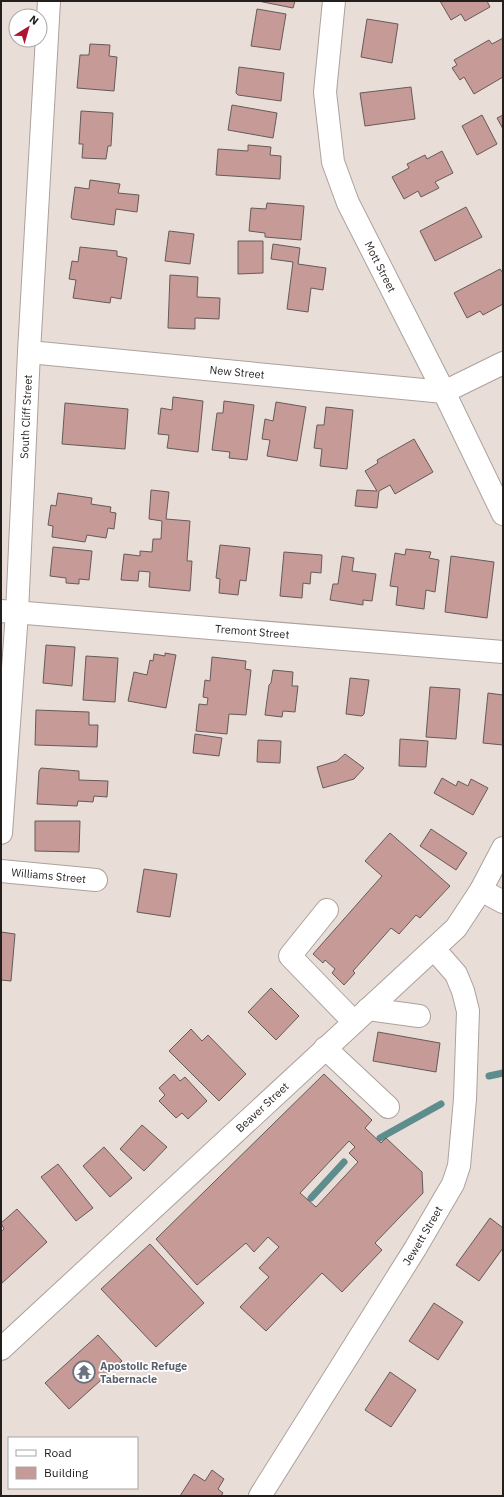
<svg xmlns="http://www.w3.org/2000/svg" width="504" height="1497" font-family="'IBM Plex Sans',sans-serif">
	<rect width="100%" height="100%" fill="#e9ddd8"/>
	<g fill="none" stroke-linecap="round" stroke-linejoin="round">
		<path stroke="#5d8d8d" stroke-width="7" d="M489,1076l14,-3
			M380,1138l61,-34
			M311,1198l33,-36"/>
	</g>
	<path fill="#c59a97" stroke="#665a59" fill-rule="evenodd" d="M258,1h37l-2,7z
		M440,1h47l3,6 -25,14 -4,-7 -10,6z
		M257,9l29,5 -6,36 -29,-4z
		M367,19l31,5 -6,39 -31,-6z
		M503,38v39l-29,17 -10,-17 -4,3 -8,-12 5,-3 -3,-5 35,-20 3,4z
		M90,44l20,1 -1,11 8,1 -3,34 -37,-3 3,-33h9z
		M239,67l45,6 -3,28 -43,-6 -2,-2z
		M411,87l4,32 -50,7 -5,-33z
		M232,105l45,8 -4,25 -45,-8z
		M81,111l32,2 -2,33h-3l-2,13 -24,-1 1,-14h-4z
		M482,115l15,29 -20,11 -15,-29z
		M503,115v14l-6,-11z
		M248,145l23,2 -1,8 11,1 -1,23 -64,-4 2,-26 30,2z
		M442,151l11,22 -18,9 4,6 -18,9 -3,-6 -14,8 -12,-22 17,-9 -2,-4 18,-9 2,4z
		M90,180l30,4 -2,9 21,2 -2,17 -21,-3 -2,16 -42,-6 -1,-2 4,-30 14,2z
		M267,203l37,3 -3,34 -36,-3v-4l-16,-2 2,-23 15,1z
		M466,207l16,30 -47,24 -15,-30z
		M169,231l25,3 -4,30 -25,-3z
		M238,241h25v32l-25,1z
		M273,244l27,4 -2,16 28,4 -3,22 -12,-2 -3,24 -21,-3 6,-47 -22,-3z
		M80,247l37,4v5l10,2 -6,41 -10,-2 -1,6 -37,-5 3,-18 -7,-1 3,-18 6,1z
		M500,269l3,4v31l-20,11 -3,-4 -13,7 -13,-25z
		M170,275l28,2 -1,20 23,1 -1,21 -24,-1v11l-27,-1z
		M173,397l30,4 -5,51 -31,-4 2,-13 -11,-1 3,-26 11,2z
		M224,401l30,4 -7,55 -18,-2 1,-6 -18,-2 5,-37h6z
		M276,402l30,5 -9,54 -30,-5 3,-16 -8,-1 3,-20 8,2z
		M65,403l63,6 -3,40 -63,-5z
		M326,407l27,3 -6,59 -27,-3 2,-17 -8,-1 3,-23h7z
		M414,439l19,33 -38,22 -5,-9 -11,6 -2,17 -22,-2 2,-16 20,1 -12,-20 13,-8 -1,-3z
		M151,490l18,2 -3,27 24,2 -3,40h5l-2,30 -41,-4 1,-15 -11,-1 -1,10 -17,-1 3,-26 16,2v-5l12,1 1,-13h8l1,-18 -13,-2z
		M58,493l34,5 -1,6 20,3 -1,5 6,1 -2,16 -6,-1 -2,10 -19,-3 -2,7 -33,-5 1,-11 -5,-1 3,-20 5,1z
		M220,545l30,3 -4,33 -6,-1 -2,15 -19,-2 1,-14 -4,-1z
		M53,547l39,4 -3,29 -10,-1v5l-13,-1v-5l-16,-2z
		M406,549l25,3 -2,6 10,2 -4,32 -9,-2 -2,19 -28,-4 2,-18 -8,-1 5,-33 10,2z
		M284,552l38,3 -1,18 -10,-1 -1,12 -7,-1 -1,15 -22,-2z
		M342,556l12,2 -2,13 24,3 -4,27 -9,-1v5l-33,-5 3,-16h5z
		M451,556l43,6 -7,56 -42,-6z
		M46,645l29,2 -3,39 -29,-3z
		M165,653l11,2 -10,53 -38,-7 6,-29 13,3 3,-15 3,1 1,-7 11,2z
		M86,656l32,2 -3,44 -32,-2z
		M212,657l34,4 -1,8 6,1 -5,45 -17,-1 -2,20 -31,-3 3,-27 8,1 1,-7 -5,-1 2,-17 5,1z
		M273,670l20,2 -1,14h6l-3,26 -12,-1 -1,6 -17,-2 4,-30 2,-2z
		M350,678l19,2 -5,34 -2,2 -16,-2z
		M430,687l30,2 -4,50 -30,-2z
		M488,693l15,2v50l-20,-2z
		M36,710l53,2v13h9l-1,22 -62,-2z
		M195,734l27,4 -3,18 -26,-3z
		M400,739l28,2 -2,26 -27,-1z
		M258,740l23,1 -1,22 -23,-1z
		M345,754l19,14 -10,11 -31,9 -6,-21 20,-6z
		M41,768l38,3v9l29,1 -1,16 -13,-1 -1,6 -15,-1 -1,5 -40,-2 2,-33z
		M442,778l14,8 2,-5 10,5 3,-7 17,9 -15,27 -39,-22z
		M35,821h45l-1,31 -44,-1z
		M431,829l36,24 -11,17 -36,-24z
		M390,833l60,53 -30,32 -4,-3 -17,19 -8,-6 -38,43 2,2 -11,12 -12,-12 3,-4 -10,-9 -2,3 -10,-9 69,-78 -17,-15z
		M144,869l33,5 -7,43 -33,-5z
		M1,932l14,2 -4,47 -10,-1z
		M271,988l28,28 -23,24 -28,-28z
		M191,1029l11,12 6,-6 38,39 -27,27 -50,-50z
		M378,1032l62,11 -4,29 -63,-11z
		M174,1074l6,7 5,-4 22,24 -19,18 -6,-6 -6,5 -17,-17 6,-6 -6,-7z
		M324,1074l48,46 -7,8 16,15 5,-5 36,34 1,21 -48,50 7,7 -40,42 -20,-19 -56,58 -26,-24 29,-30 -10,-9 20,-21 -11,-10 -14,15 -8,-9 -49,42 -41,-46zM349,1141l6,6 -6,6 9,9 -42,45 -16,-14z
		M142,1125l25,22 -23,24 -24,-22z
		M104,1147l28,31 -22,19 -27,-31z
		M58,1164l35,44 -17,13 -35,-44z
		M17,1209l30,33 -46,42v-52l3,-3 -3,-6z
		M490,1218l13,10v20l-24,33 -23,-16z
		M150,1244l54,59 -48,44 -55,-58z
		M434,1303l29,19 -25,38 -29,-19z
		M98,1335l24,26 -53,48 -24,-26z
		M390,1372l26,18 -25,37 -26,-17z
		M212,1470l12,9 -6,10 5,4 -2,3h-41l14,-22 11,7z"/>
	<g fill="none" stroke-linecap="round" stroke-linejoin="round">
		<g stroke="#aca19c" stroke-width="24">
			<g id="minor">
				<path id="s1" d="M334,1l-9,91 8,70 15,41 96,189 59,122"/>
				<path id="s2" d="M29,352l415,40 59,-29"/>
				<path id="s3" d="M1,611l502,41"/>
				<path id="s4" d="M1,833l16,-220 12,-261 20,-351"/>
				<path id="s5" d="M1,871l95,9"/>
				<path d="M481,890l22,12"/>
				<path d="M327,910l-37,46 64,66"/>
				<path d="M368,1009l51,7"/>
				<path d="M325,1048l63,59"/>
				<path id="s6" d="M1,1349l455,-421 25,-38 22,-42"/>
				<path id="s7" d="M260,1496l155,-247 38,-65 6,-18 6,-67 3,-88 -5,-20 -7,-17 -22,-25"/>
			</g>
		</g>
		<use href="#minor" stroke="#fff" stroke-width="22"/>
	</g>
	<defs>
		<g id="temple-ring" transform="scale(1.15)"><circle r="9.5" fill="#fff" stroke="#6b7280" stroke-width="1.5"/><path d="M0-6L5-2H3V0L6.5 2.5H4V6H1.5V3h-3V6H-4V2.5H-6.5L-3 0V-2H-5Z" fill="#6b7280"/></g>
	</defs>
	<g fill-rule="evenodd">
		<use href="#temple-ring" x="84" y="1372"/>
	</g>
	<g text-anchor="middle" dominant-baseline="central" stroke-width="3.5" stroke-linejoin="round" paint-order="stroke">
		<g font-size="11" fill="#231f1d" stroke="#fff">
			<text stroke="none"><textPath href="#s1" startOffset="277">Mott Street</textPath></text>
			<text stroke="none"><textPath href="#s2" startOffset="209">New Street</textPath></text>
			<text stroke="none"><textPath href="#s4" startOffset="417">South Cliff Street</textPath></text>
			<text stroke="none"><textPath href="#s3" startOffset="252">Tremont Street</textPath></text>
			<text stroke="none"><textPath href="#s5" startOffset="48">Williams Street</textPath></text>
			<text stroke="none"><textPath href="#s6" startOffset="356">Beaver Street</textPath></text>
			<text stroke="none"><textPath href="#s7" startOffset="307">Jewett Street</textPath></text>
		</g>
		<g font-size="11" font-weight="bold" fill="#5b616d" stroke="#fff" text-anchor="start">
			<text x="100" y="1366">Apostolic Refuge<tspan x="100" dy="13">Tabernacle</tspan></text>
		</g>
	</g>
	<rect width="504" height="1497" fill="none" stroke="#231f1d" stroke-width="4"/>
	<rect x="8" y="1437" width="130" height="52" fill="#ffffff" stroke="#a7a5a5"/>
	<rect x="16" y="1450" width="20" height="6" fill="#ffffff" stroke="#a7a5a5"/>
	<text x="44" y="1457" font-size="12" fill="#231f1d">Road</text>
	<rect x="16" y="1467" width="20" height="12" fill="#c59a97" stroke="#a7a5a5"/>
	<text x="44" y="1477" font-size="12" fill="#231f1d">Building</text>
	<g transform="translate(28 28) rotate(37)"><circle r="19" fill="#ffffff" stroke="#a7a5a5"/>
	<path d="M0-3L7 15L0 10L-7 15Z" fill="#ab1630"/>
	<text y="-6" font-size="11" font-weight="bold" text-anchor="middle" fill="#231f1d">N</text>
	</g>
</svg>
